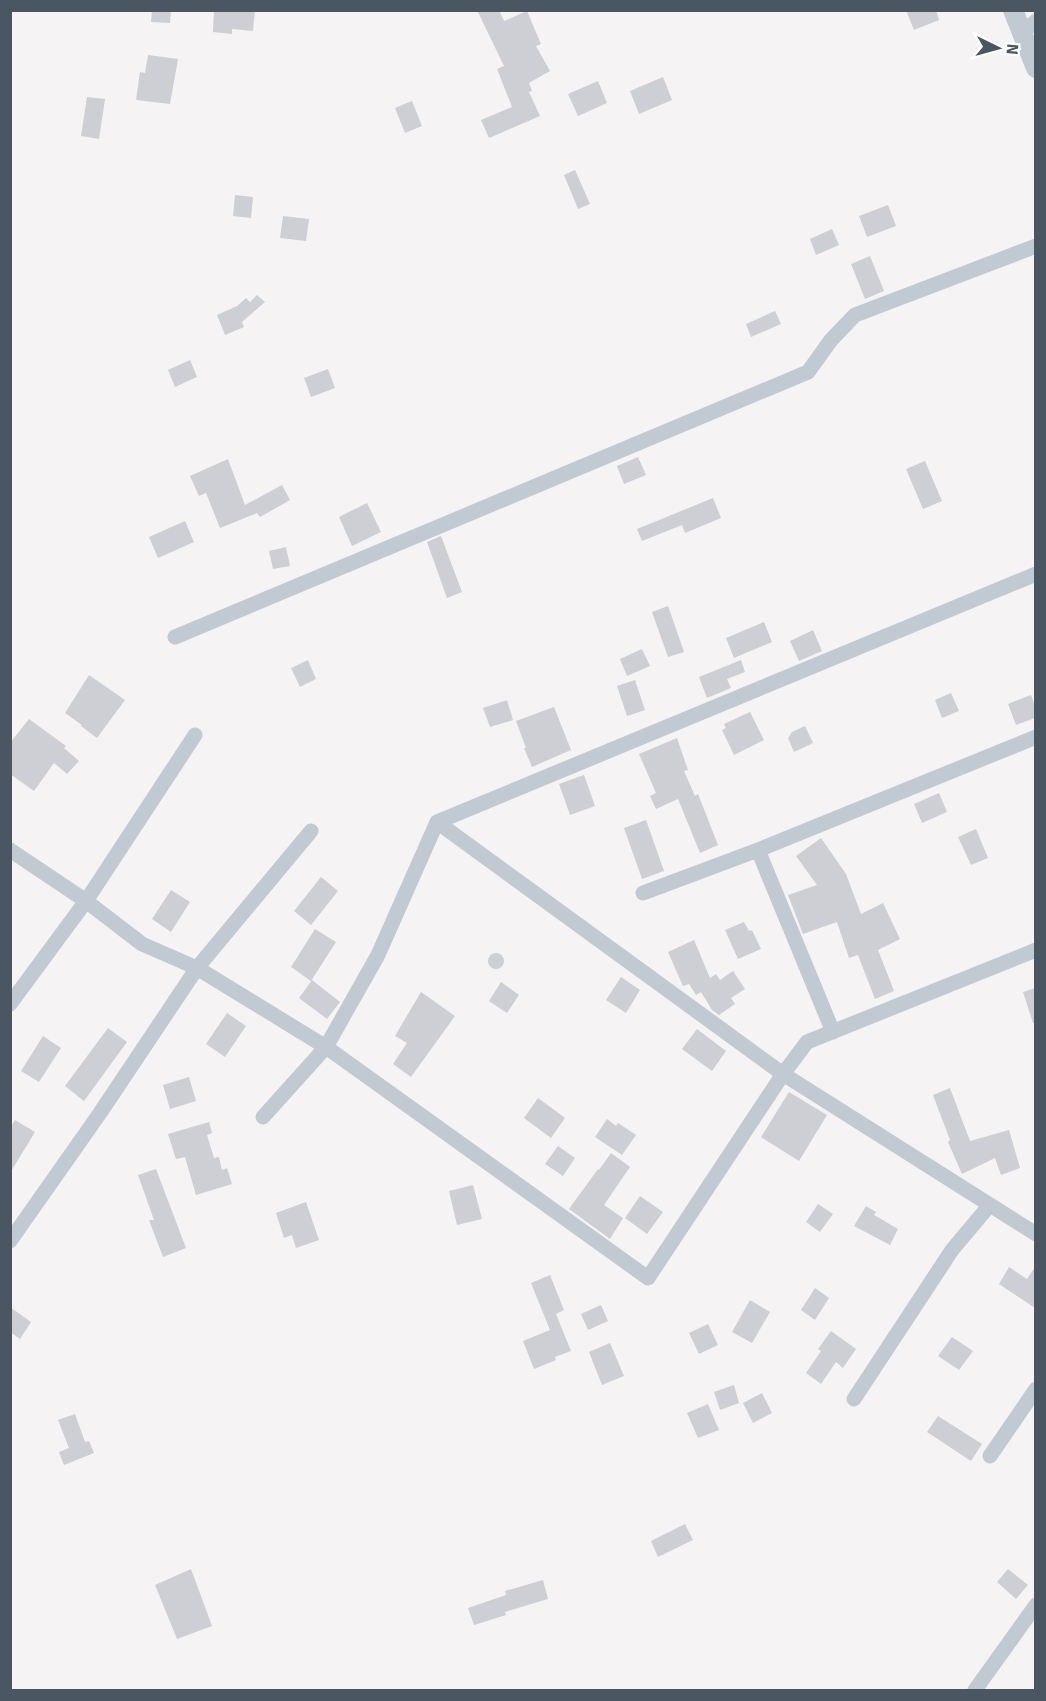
<svg xmlns="http://www.w3.org/2000/svg" width="1046" height="1701" font-family="Signika,sans-serif">
	<rect width="100%" height="100%" fill="#f5f3f3"/>
	<path fill="#cdcfd5" d="M152,10h19l-1,13 -19,-1z
		M214,10h41l-2,21 -21,-2v5l-19,-2z
		M477,10h22l5,11 23,-10 14,33 -5,2 14,25 -21,12 3,8 -3,1 11,24 -51,22 -8,-18 31,-13 -15,-38 7,-3z
		M906,10h30l3,10 -25,10z
		M148,55l30,4 -8,45 -34,-4 4,-28 5,1z
		M663,77l9,23 -33,14 -9,-23z
		M598,81l9,22 -29,13 -10,-22z
		M87,97l18,2 -6,40 -18,-3z
		M412,101l10,25 -17,7 -10,-25z
		M575,170l15,34 -12,5 -14,-34z
		M235,195l18,2 -2,21 -18,-2z
		M888,205l8,21 -29,11 -8,-21z
		M283,216l26,3 -3,22 -26,-3z
		M832,229l7,16 -23,10 -6,-16z
		M870,256l14,35 -19,8 -14,-35z
		M257,295l8,7 -23,20 2,5 -19,8 -8,-20 20,-9 9,-8 4,4z
		M775,311l6,13 -30,13 -5,-13z
		M190,360l7,17 -22,10 -7,-17z
		M328,369l7,19 -24,9 -7,-19z
		M638,457l8,18 -22,9 -7,-18z
		M228,459l17,46 37,-20 8,15 -30,17 -3,-4 -37,15 -14,-35 -7,3 -9,-20z
		M925,461l17,40 -19,8 -17,-40z
		M713,498l8,20 -36,15 -3,-8 -40,16 -5,-12z
		M367,503l14,29 -29,14 -13,-29z
		M185,521l9,21 -36,16 -9,-21z
		M441,536l21,56 -15,6 -20,-56z
		M286,547l4,19 -17,3 -4,-18z
		M668,606l16,46 -16,5 -16,-45z
		M764,622l8,20 -38,16 -8,-20z
		M813,630l9,21 -23,10 -9,-20z
		M642,649l8,17 -23,10 -7,-17z
		M308,660l8,19 -16,8 -9,-19z
		M741,660l4,12 -18,7 4,9 -24,10 -8,-21z
		M89,675l36,25 -28,38 -16,-12 1,-1 -17,-12z
		M635,680l10,30 -18,6 -10,-30z
		M951,693l8,18 -17,7 -7,-18z
		M1031,695l4,11v12l-19,7 -8,-21z
		M507,700l6,20 -23,7 -7,-19z
		M554,707l17,43 -39,17 -8,-19h2l-10,-27z
		M750,712l14,28 -30,15 -12,-25 4,-2 -2,-4z
		M29,719l37,27 -2,2 15,13 -12,13 -13,-11 -20,28 -24,-17v-31z
		M805,726l8,17 -19,9 -6,-14 4,-6z
		M677,738l11,32 -4,1 11,25 3,-2 20,51 -18,8 -22,-54 -22,10 -6,-13 6,-3 -17,-39z
		M584,775l11,31 -25,9 -11,-31z
		M939,793l8,19 -25,11 -8,-19z
		M646,820l18,51 -22,8 -18,-51z
		M976,829l12,29 -17,7 -13,-28z
		M821,838l25,36 15,40 22,-11 17,36 -22,11 16,41 -19,8 -17,-44 -9,3 -12,-36 -34,12 -15,-39 29,-10 -21,-29z
		M321,877l17,14 -27,34 -17,-14z
		M171,890l19,12 -19,30 -19,-13z
		M744,922l5,9 3,-1 9,19 -23,10 -13,-29z
		M315,929l21,13 -25,39 -20,-14z
		M694,940l16,38 6,-4 4,6 13,-9 12,18 -14,9 4,6 -16,11 -7,-5 -11,-18 -5,3 -7,-11 -6,2 -15,-34z
		M488 961a8 8 0 1 1 16 0a8 8 0 1 1-16 0Z
		M621,977l19,13 -14,23 -20,-13z
		M312,980l28,22 -13,17 -28,-21z
		M501,982l18,13 -12,18 -18,-12z
		M1035,988v35h-2l-10,-31z
		M421,992l34,24 -44,61 -18,-13 14,-21 -12,-7z
		M227,1013l19,13 -21,31 -19,-13z
		M108,1028l19,14 -43,59 -19,-15z
		M697,1029l29,22 -14,20 -30,-22z
		M43,1036l18,12 -22,34 -18,-11z
		M189,1077l7,24 -26,8 -7,-24z
		M950,1088l20,53 39,-11 11,38 -19,7 -6,-17 -33,16 -14,-32 2,-2 -17,-45z
		M789,1092l38,23 -28,46 -38,-24z
		M538,1098l27,20 -14,20 -27,-20z
		M607,1119l9,7 2,-3 18,12 -14,20 -27,-18z
		M15,1120l20,12 -25,41v-45z
		M209,1122l3,11 -5,2 7,23 5,-1 3,13 5,-2 5,16 -36,11 -11,-38 -9,2 -8,-25z
		M558,1146l17,12 -12,18 -18,-12z
		M611,1153l19,14 -26,38 19,13 -13,21 -41,-30 29,-40 1,1z
		M156,1169l30,79 -23,9 -14,-37h5l-16,-45z
		M473,1185l9,34 -25,6 -8,-34z
		M640,1196l23,16 -16,22 -22,-16z
		M306,1202l13,38 -23,8 -4,-13 -8,3 -8,-25z
		M818,1204l15,10 -13,18 -14,-10z
		M866,1206l10,6 -2,3 24,14 -8,16 -36,-19z
		M1009,1267l18,12 8,-12v41l-36,-24z
		M550,1275l14,35 -8,4 15,37 -16,6 1,3 -22,9 -11,-28 27,-11 -19,-47z
		M815,1288l14,10 -14,22 -14,-10z
		M750,1300l20,12 -18,31 -20,-11z
		M601,1305l7,16 -20,9 -7,-16z
		M10,1307l21,15 -11,17 -10,-7z
		M708,1324l10,21 -19,9 -10,-21z
		M831,1331l25,18 -13,19 -7,-6 -15,22 -15,-11 15,-22 -3,-2z
		M952,1337l21,14 -14,19 -21,-14z
		M610,1343l14,33 -22,9 -13,-33z
		M734,1385l5,18 -19,7 -6,-18z
		M762,1393l10,20 -19,10 -10,-20z
		M708,1404l11,26 -21,8 -11,-25z
		M75,1414l10,28 4,-1 5,12 -30,12 -5,-13 10,-4 -11,-28z
		M938,1416l44,28 -11,17 -44,-29z
		M685,1524l8,16 -35,17 -7,-16z
		M191,1569l21,57 -35,13 -22,-54z
		M1008,1569l20,16 -12,14 -19,-17z
		M543,1580l5,19 -43,13 1,3 -32,10 -6,-17 38,-13 -1,-4z"/>
	<g fill="none" stroke-linecap="round" stroke-linejoin="round">
		<path stroke="#c1cad2" stroke-width="15" d="M1022,33l14,-12
			M175,637l633,-265 23,-32 24,-25 181,-69
			M437,822l599,-248
			M10,850l76,51 56,43 55,24 114,-137
			M758,850l75,182
			M643,893l115,-43 278,-113
			M1036,950l-229,92 -24,32 -135,204 -322,-231 52,-92 59,-133 346,252 253,160
			M10,1004l76,-103 109,-166
			M10,1241l90,-128 97,-145 129,79 -63,70
			M854,1399l98,-149 37,-44
			M990,1456l46,-67
			M975,1690l61,-85"/>
		<path stroke="#c1cad2" stroke-width="20" d="M1013,10l23,58"/>
	</g>
	<rect width="1046" height="1701" fill="none" stroke="#4a5661" stroke-width="24"/>
	<g transform="translate(998 48) rotate(95)" stroke="#ffffff" stroke-width="4.5" paint-order="stroke">
	<path d="M0-4.5L10 22L0 15L-10 22Z" fill="#4a5661"/>
	<text y="-9" font-size="16" font-weight="bold" text-anchor="middle" fill="#4a5661">N</text>
	</g>
</svg>
